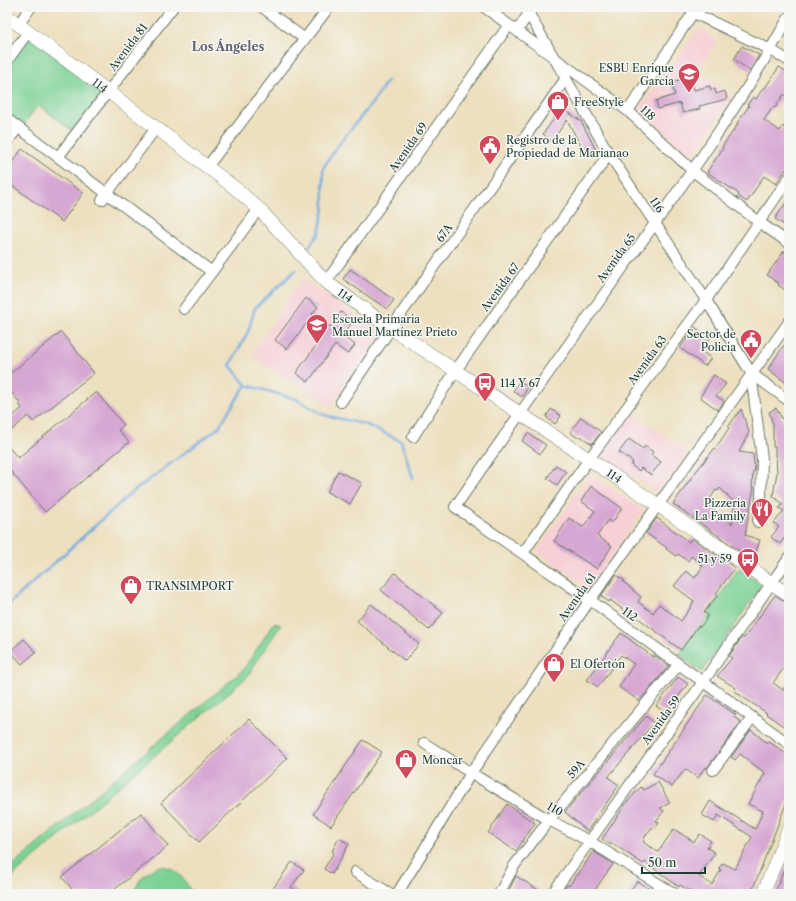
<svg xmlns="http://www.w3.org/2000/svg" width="796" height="901" font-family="'Libre Caslon Text',serif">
	<rect width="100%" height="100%" fill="#f6f6f2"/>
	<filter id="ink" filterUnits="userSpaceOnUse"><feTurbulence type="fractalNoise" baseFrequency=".025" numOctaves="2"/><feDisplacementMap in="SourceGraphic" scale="8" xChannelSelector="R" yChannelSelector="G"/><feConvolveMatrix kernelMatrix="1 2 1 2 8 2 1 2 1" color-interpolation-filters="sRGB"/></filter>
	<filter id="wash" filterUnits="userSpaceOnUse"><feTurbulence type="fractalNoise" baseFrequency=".012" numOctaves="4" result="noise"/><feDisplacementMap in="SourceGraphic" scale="16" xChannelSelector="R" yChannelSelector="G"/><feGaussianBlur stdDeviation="0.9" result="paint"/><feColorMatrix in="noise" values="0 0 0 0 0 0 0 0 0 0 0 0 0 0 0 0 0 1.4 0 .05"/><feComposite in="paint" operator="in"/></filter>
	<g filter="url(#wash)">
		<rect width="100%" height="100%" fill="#ede0bf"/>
		<path fill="#f7cfd5" d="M700,27l17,14 -19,31 35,25 -40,59 -55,-46z
			M302,278l81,55 -52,73 -80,-50z
			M631,412l57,40 -30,42 -57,-40z
			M590,474l53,36 -54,79 -52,-38z"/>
		<path fill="#7bd195" stroke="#4d8764" d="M29,37l74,55 -30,39 -35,-26 -16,22 -15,-12v-49z
			M739,568l23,17 -60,87 -23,-17z
			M274,623l7,2 -35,53 -234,199 -5,-2v-5l236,-200z
			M162,866c17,2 23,16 31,28h-58c1,-14 14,-26 27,-28z"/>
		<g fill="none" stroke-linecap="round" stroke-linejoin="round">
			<path stroke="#6ca8dd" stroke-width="2.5" d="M308,248l11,-15 5,-25 -1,-40 15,-23 35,-43 14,-21
				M296,270l-41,38 -7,24 -18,33 16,20 50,14 28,16 43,10 34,16 12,37
				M7,606l123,-112 88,-66 28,-43"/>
		</g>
		<g id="blocks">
			<path fill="#d7a7d3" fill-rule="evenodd" d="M742,46l17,9 -9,16 -16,-12z
				M779,67l10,6v26l-5,-5 -9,14 -2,-1 -9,13 16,11 3,-5 6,4v41l-3,-2 -10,15 -12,-8 -17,26 -9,-6 1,-2 -32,-22 16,-24 -1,-1 16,-23 -1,-1 12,-17 -2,-1 6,-8 3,2 7,-11h2z
				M691,77l3,13 16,-4 1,4 4,-1 1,5 9,-3 2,8 -28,7 1,3 -17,4 -3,-10 -22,6 -2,-8 19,-6 -4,-13z
				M559,106l22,15 15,29 -10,5 -19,-35 -15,21 -9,-7 18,-25z
				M22,149l61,44 -21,29 -55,-40v-13z
				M789,198v30l-14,-9z
				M784,251l5,3v30l-4,6 -7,-5 1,-1 -12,-9z
				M350,269l44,31 -7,9 -44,-30z
				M306,298l12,9 -6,7 18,13 11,-15 12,9 -11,15 13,9 -7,9 -13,-9 -27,37 -12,-9 27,-37 -17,-12 -19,25 -12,-9z
				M695,327l15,11 -9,13 10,7 -6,8 -25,-18z
				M61,332l33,41 -61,49 -5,-6 -16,14 -5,-6v-2l15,-14 -3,-4 1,-1 -13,-16v-11z
				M784,345l5,4v36l-21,-16z
				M714,375l12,9 -10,12 8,5 -6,9 -18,-13z
				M520,381l8,6 -6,10 -9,-6z
				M96,392l28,33 -6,5 11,12 -84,70 -38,-45v-22l11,13z
				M776,408l13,23v101l-9,12 -9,-7 8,-10 -5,-4 10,-12 -5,-3 4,-4 -10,-8 4,-24 -1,-16h-1v-9h-2v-23l-4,-12z
				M551,409l10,7 -6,8 -9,-7z
				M741,409l8,23 -10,20 14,2 2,17h-2l-1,16h2l-9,48 15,5 -6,17 -10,-3 -71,-50 21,-30 25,-31 10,-15 -1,-1zM720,488l15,15 -3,21 -26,-20 10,-14 2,1z
				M581,417l20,15 -9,12 -12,-8 -2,2 -8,-6z
				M528,433l18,12 -6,9 -18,-13z
				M629,439l14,10 2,-3 8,6 -2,3 10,7 -10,13 -10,-7 -2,3 -8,-6 2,-3 -14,-10z
				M556,465l10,7 -9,13 -10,-7z
				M338,471l24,12 -12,21 -23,-12z
				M591,486l31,22 -10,15 -4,-3 -11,16 15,10 -15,23 -43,-28 15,-23 14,9 12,-16 -14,-10z
				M657,518l32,24 3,-4 43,30 -19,25 2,2 -14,17 4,3 -3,6 -5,6 -2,-1 -17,24 -51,-38 -1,2 -19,-14 -1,2 -8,-6 15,-21 8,5 -1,2 7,5v1l11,9 -3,5 15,11 6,-9 22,17 8,-11 5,-9 -20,-15 12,-15 9,7 8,-12 -12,-10 -3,5 -10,-7 -2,2 -10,-7 1,-1 -21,-15z
				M395,573l48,40 -14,17 -48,-40z
				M775,595l14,9v57l-16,22 10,7 6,-8v20l-4,5 4,2v21l-23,-16 1,-1 -23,-15 -10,-8 2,-2 -19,-12 15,-18 -3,-2 13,-19 2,1z
				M371,604l48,40 -14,17 -48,-40z
				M621,633l32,24 1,-2 15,11 -30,35 -20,-14 15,-23 -13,-9 -23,32 -11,-7z
				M24,639l12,13 -14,12 -12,-13z
				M678,677l10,7 -22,29 -10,-7z
				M707,695l29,20 -2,2 7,5 -34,46 -2,-1 -7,11 -13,-9 -13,18 -19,-13z
				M646,716l8,7 -46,54 11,8 -32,46 -22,-19z
				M249,719l38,39 -88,84 -38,-39z
				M751,730l16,13 1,-2 21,15v40l-38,98h-57l-14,-9 -1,2 -34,-25 -2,2 -31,-21 -1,2 -9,-6 25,-37 14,-15 3,3 14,-8 12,21 -10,5 4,3 -8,10 3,1 -5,7 -2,-2 -8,11 1,1 -2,3 15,10 16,-23 20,13 6,-8 11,7 -4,6 8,6 -16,23 13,9 9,-15 -2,-2 4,-5 12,6 17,-32 -34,-22 -4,7 -12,-7 8,-14 45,28 8,-18 -15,-7 17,-31 -25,-19 -5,6 -4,-3z
				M363,740l19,12 -51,74 -18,-12z
				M507,804l28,19 -19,28 -28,-18z
				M141,813l27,33 -59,48h-33l-14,-17z
				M339,838l10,6 -17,30 -8,-5 10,-17 -2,-1z
				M593,851l20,13 -21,30h-31l6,-9 2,1 7,-11 1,1 7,-10z
				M788,859l1,35h-14l3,-9z
				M292,862l12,8 -13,17 10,7h-32z
				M516,876l29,18h-34l-3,-2z
				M637,881l7,4 13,9h-29z"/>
		</g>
	</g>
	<g filter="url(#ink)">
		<use href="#blocks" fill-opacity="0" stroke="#677665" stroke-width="1"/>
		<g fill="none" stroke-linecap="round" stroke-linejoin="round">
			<g stroke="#677665" stroke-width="12">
				<path id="minor" d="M262,7l43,32
					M484,7l144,104 65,60 66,51 30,21
					M525,7l84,147 97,146 45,73 38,28
					M689,7l5,6 77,37 18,11
					M789,17c-49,88 -108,171 -167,252 -56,79 -112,158 -167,238l135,93 199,144
					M18,25l13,-18
					M517,31l16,-24
					M7,61l21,-29
					M628,111l69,-104
					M7,119l205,153
					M7,142l11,-14
					M58,157l115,-150
					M207,167l122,-160
					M102,200l54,-72
					M326,282l183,-257
					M184,309l75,-100
					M751,373l11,86 -1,39 -3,24
					M341,402c73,-110 151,-216 225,-324
					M413,437l43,-67 153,-216
					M523,553l66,-94 117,-159 83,-122
					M424,743l47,30 78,47 40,21 86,53
					M713,770l39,-52
					M355,872l36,22
					M397,894l74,-121 119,-173 199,-278
					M499,894l15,-28 35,-46 130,-156
					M552,894l151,-212 86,-124"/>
			</g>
			<g stroke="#677665" stroke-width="14">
				<g id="major">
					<path id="s1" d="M7,16l102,76 126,96 24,21 67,73 65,46 267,177 131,90"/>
					<path d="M763,894l26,-66"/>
				</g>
			</g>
			<use href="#minor" stroke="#fff" stroke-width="10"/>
			<use href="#major" stroke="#fff" stroke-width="13"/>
		</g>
	</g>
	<defs>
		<g id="school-pin" transform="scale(1.15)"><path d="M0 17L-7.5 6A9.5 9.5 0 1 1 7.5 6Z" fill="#d1495b" stroke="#f6f6f2"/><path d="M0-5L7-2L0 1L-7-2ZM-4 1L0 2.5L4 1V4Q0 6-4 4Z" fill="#fff"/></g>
		<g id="shop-pin" transform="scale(1.15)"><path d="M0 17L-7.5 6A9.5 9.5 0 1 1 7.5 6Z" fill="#d1495b" stroke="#f6f6f2"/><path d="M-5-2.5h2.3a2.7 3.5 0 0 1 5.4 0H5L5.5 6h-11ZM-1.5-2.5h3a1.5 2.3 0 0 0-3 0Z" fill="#fff"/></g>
		<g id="civic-pin" transform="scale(1.15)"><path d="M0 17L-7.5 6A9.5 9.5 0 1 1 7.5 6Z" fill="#d1495b" stroke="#f6f6f2"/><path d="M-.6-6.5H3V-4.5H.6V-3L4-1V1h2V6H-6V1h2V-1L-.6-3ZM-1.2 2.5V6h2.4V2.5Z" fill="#fff"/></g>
		<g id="bus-pin" transform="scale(1.15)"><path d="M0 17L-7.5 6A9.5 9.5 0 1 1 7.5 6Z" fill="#d1495b" stroke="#f6f6f2"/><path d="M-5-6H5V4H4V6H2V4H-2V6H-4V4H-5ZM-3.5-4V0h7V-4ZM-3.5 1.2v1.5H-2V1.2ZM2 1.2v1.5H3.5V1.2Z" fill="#fff"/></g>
		<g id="restaurant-pin" transform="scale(1.15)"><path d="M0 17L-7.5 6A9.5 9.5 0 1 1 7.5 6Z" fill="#d1495b" stroke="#f6f6f2"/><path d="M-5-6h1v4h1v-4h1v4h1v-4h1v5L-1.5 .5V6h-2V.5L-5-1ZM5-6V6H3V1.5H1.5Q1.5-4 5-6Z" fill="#fff"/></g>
	</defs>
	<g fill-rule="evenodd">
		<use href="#school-pin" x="689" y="74"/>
		<use href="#shop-pin" x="558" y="102"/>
		<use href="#civic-pin" x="490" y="146"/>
		<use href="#school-pin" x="317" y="325"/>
		<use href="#civic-pin" x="751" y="340"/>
		<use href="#bus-pin" x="485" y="383"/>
		<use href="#restaurant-pin" x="762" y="509"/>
		<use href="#bus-pin" x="748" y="559"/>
		<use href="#shop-pin" x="131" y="586"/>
		<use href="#shop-pin" x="554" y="664"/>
		<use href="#shop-pin" x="406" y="760"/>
	</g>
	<g text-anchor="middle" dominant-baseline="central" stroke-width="3" stroke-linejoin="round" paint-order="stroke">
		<g font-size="11" fill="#1f3d34" stroke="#f6f6f2">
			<text transform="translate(128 47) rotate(-53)">Avenida 81</text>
			<text stroke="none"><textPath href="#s1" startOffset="116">114</textPath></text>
			<text transform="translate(648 113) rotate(43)">118</text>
			<text transform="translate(408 147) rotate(-55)">Avenida 69</text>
			<text transform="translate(657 205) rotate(57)">116</text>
			<text transform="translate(444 233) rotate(-55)">67A</text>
			<text transform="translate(616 258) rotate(-54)">Avenida 65</text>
			<text transform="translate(500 287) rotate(-54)">Avenida 67</text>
			<text stroke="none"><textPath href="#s1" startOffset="440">114</textPath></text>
			<text transform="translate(647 360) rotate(-54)">Avenida 63</text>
			<text stroke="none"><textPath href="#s1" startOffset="764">114</textPath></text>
			<text transform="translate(577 597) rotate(-55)">Avenida 61</text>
			<text transform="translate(630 614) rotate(36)">112</text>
			<text transform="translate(661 720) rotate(-54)">Avenida 59</text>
			<text transform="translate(576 769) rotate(-50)">59A</text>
			<text transform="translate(555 809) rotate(30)">110</text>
		</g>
		<g font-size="11" fill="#1f3d34" stroke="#f6f6f2" text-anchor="start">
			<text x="674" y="68" text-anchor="end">ESBU Enrique<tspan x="674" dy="13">García</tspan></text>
			<text x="574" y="102">FreeStyle</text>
			<text x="506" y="140">Registro de la<tspan x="506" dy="13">Propiedad de Marianao</tspan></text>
			<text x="332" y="319">Escuela Primaria<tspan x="332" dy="13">Manuel Martínez Prieto</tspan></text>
			<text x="736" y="334" text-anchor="end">Sector de<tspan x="736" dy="13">Policía</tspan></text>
			<text x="500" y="383">114 Y 67</text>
			<text x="746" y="503" text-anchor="end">Pizzería<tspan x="746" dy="13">La Family</tspan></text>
			<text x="732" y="559" text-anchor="end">51 y 59</text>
			<text x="146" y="586">TRANSIMPORT</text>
			<text x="570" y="664">El Ofertón</text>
			<text x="422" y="760">Moncar</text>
		</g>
		<g font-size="12" font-weight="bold" fill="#5f626c" stroke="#f6f6f2">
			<text x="228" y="46">Los Ángeles</text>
		</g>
	</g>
	<rect width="796" height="901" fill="none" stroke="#f6f6f2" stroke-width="24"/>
	<path d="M642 867v6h63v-6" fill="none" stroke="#1f3d34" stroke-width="2"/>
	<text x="648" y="867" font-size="12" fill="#1f3d34" stroke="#f6f6f2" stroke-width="3" paint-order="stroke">50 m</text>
</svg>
